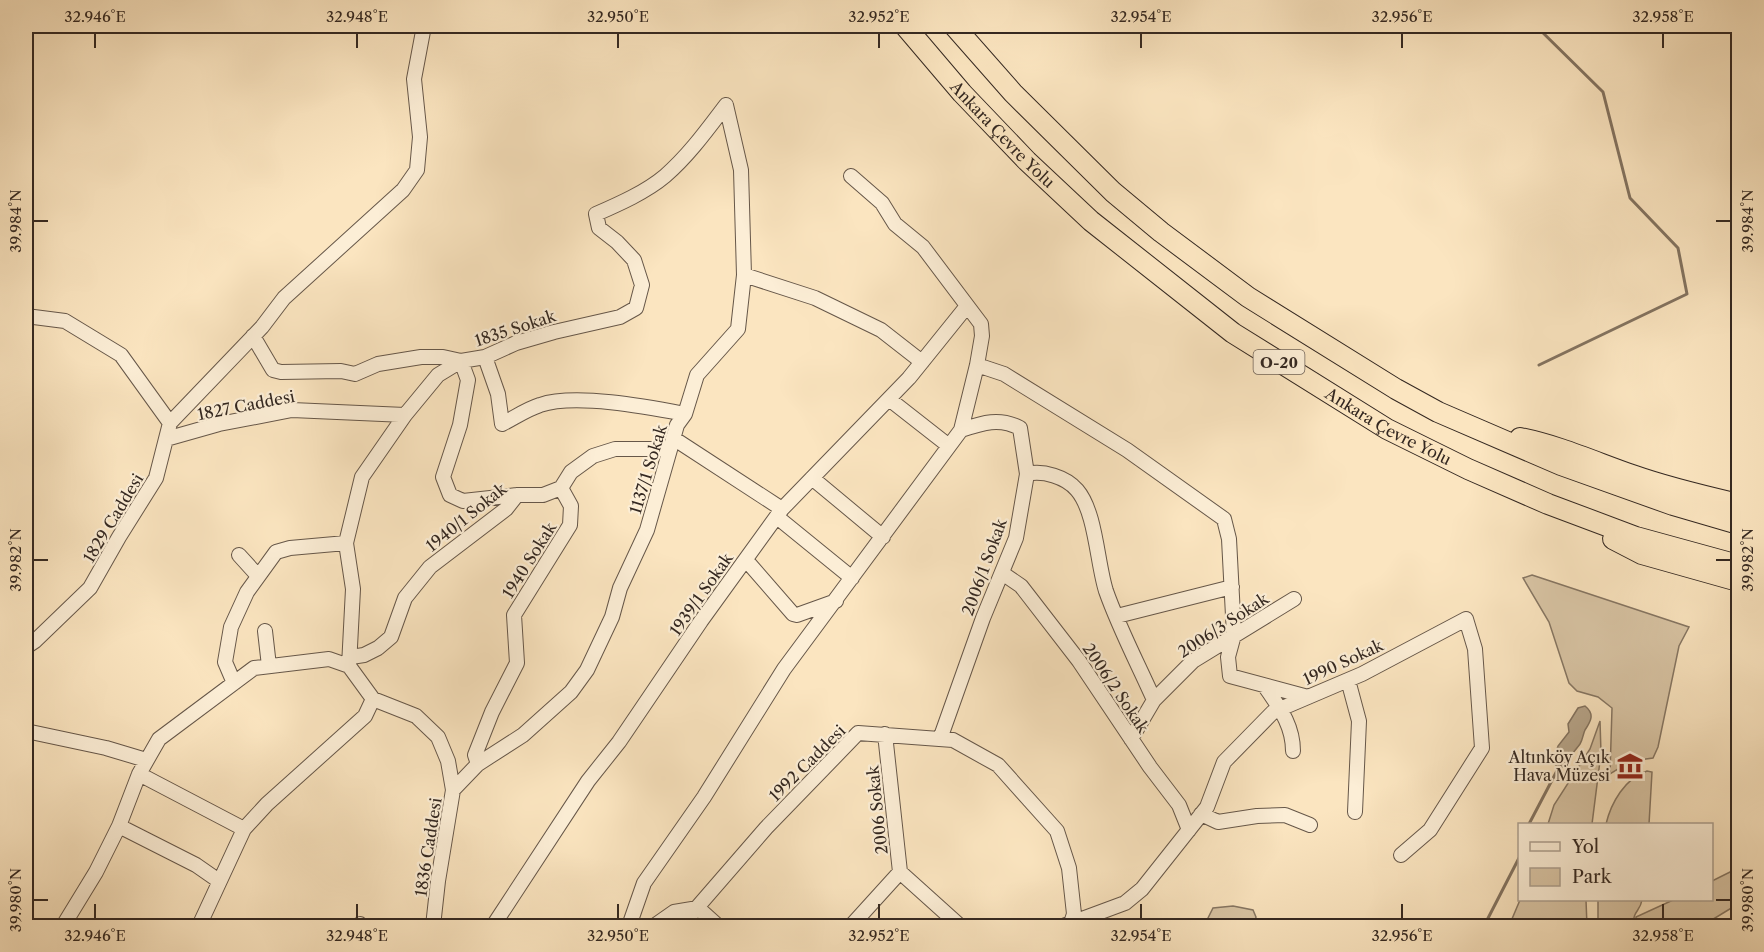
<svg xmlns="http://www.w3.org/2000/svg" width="1764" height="952" font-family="'Libre Caslon Text',serif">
	<rect width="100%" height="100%" fill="#fbe5c0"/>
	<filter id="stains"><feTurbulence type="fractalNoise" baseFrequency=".00333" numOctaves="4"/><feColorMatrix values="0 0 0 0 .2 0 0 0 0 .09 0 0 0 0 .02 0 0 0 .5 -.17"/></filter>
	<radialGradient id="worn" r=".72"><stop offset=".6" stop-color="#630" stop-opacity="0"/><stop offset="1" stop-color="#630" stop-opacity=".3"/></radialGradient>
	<path fill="#d9c5a5" stroke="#867663" stroke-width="1.5" d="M1532,575l157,52 -10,19 -21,101 -5,11 -22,3 -21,13 2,-66 -14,-11 -21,-6 -8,-8 -20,-61 -26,-44z
		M1600,721l1,32 -9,71h-44l6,-19 36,-56z
		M1647,771l5,1 -3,52h-43c5,-21 19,-46 41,-53z
		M1738,868v36l-36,22h-66v-9l37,-17h39v-19z
		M1520,900h66l1,26h-78z
		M1598,900h44c-2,12 -9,10 -9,26h-35z
		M1233,906l20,4 3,7 -2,9h-59h9l9,-18z"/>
	<path fill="#b7a58a" stroke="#837360" stroke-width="1.5" d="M1585,706c10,8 6,15 0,24 -2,4 -2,9 -5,14 -6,8 -14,17 -20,26l-7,-8 5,-16 11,-14 -1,-8 10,-16z"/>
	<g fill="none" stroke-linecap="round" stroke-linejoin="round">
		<path stroke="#837360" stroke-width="3" d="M1536,26l67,66 27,106 48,50 9,46 -148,71
			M1529,824l31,-59
			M1484,926l36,-70"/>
		<g stroke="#665749" stroke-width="16">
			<path id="minor" d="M744,275l71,23 66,32 41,32
				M26,316l39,5 56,34 49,68 -14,55 -37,59 -29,51 -55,53 -9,6
				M253,336l20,34 8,2 60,-1 14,3 23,-10 43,-7h22l18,4
				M485,357l13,37 4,30c12,-6 25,-15 38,-19 35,-12 108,2 145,9
				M461,361l7,19 -8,45 -17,52 7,18 13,6 54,-6h26l18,-7 10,-16 22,-16 22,-7h55
				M977,365l27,9 123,76 97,69 5,20 5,96 -6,22 2,19 78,21
				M889,399l60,47
				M170,423l92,-96 22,-29 119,-108 14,-20 3,-33 -6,-58 10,-53
				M673,438l109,71
				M166,439l53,-15 73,-14 113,5
				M1027,474c16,-4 39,3 50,16 19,22 20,73 29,101 13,37 32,73 48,109
				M812,478l71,59
				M777,517l75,61
				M239,555l19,21
				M746,560l47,54 4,1 39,-14
				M1002,573l19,13 58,75 71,106 29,38 10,25
				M1117,616l115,-29
				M265,631l4,35
				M351,657l13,-2 14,-7 13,-11 14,-39 25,-31 76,-58 11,-14
				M349,666l4,-77 -7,-46 16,-66 43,-62 33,-40 23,-14 24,-4 31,-14 38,-11 66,-15 16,-9 6,-23 -8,-25 -17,-18 -18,-14 -3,-14c23,-10 50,-22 69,-38 24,-21 42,-46 61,-71
				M1348,680l11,41 -4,91
				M234,683l-9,-21 6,-35 16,-35 29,-40 14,-4 56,-5
				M1264,685c14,21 29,39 29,66
				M26,731l80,17 40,12
				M885,734l15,138 60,54
				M940,739l43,-121 33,-80 11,-64 -7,-46c-21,-11 -38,-5 -59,2
				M1131,739l23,-39 39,-39 101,-62
				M478,764l45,-29 48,-43 16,-22 25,-53 8,-29 27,-58 30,-105 8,-11 12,-39 41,-46 6,-54 -3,-105 -15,-65
				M139,774l105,55
				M453,790l25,-26 -3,-9 17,-43 25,-49 -3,-48 56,-90 1,-19 -10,-18
				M1201,814l17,8 39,-6 28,-1 25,10
				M119,826l77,39 23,16
				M63,926l33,-54 23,-46 20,-52 20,-35 95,-71 75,-9 20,7 24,33 43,17 22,21 10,24 5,29 -15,91 -5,45
				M199,926l45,-97 23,-25 98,-88 8,-17
				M359,926l1,-2
				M493,926l95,-145 31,-39 82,-121 81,-112 127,-131 58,-72
				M629,926l15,-43 60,-86 80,-128 177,-239 16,-65 5,-29 -1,-12 -58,-77 -28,-23 -13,-21 -31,-27
				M654,926l20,-14 24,-4 20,18
				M681,926l85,-98 92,-95 95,7 45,25 59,66 12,37 5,46 -4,12
				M851,926l49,-54
				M1063,926l62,-23 17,-14 65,-82 17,-45 49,-50 89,-38 104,-55 9,30 7,99 -52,82 -29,25"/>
		</g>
		<g stroke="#342821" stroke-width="22">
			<g id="highway">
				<path id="s1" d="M905,26l57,67 65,68 64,60 142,112 154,96 81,40 80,35 88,33 102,28"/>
				<path d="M954,26l59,67 100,99 48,40 87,65 148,92 42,23 123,53 112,40 65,19"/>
				<path d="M1520,438c40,8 77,25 115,38 34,12 69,20 103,28"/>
				<path d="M1613,539l29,15 96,27"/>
			</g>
		</g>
		<use href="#minor" stroke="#fceed6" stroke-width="14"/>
		<use href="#highway" stroke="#fbe5c0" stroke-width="20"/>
	</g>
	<path fill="none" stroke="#342821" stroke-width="2" d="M95,33v15M357,33v15M618,33v15M879,33v15M1141,33v15M1402,33v15M1663,33v15M33,221h15M1716,221h15M33,560h15M1716,560h15M33,900h15M1716,900h15M95,904v15M357,904v15M618,904v15M879,904v15M1141,904v15M1402,904v15M1663,904v15"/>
	<defs>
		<g id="museum-bare" transform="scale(2.07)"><path d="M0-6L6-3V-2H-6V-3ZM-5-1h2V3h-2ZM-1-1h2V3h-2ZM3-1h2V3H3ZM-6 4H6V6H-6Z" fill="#8f2418" stroke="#fceed6" stroke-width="2.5" paint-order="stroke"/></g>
	</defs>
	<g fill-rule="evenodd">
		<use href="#museum-bare" x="1630" y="766"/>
	</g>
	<g text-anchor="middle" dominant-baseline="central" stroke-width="4.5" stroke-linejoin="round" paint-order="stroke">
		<rect fill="#fceed6" stroke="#706357" stroke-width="1.5" x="1253.5" y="350" width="51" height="24" rx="4.5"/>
		<g font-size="15" font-weight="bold" fill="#342821">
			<text x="1279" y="362">O-20</text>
		</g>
		<g font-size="16" fill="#342821" stroke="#fceed6">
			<text stroke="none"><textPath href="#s1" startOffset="146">Ankara Çevre Yolu</textPath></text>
			<text transform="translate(515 328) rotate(-18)">1835 Sokak</text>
			<text transform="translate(246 405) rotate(-11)">1827 Caddesi</text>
			<text stroke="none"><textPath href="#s1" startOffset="632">Ankara Çevre Yolu</textPath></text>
			<text transform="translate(648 469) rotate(-73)">1137/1 Sokak</text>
			<text transform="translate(466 517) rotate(-39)">1940/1 Sokak</text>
			<text transform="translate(113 518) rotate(-59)">1829 Caddesi</text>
			<text transform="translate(529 560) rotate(-58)">1940 Sokak</text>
			<text transform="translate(984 567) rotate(-70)">2006/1 Sokak</text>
			<text transform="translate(701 594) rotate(-55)">1939/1 Sokak</text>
			<text transform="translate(1223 625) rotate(-33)">2006/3 Sokak</text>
			<text transform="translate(1343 662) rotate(-25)">1990 Sokak</text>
			<text transform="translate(1116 688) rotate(56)">2006/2 Sokak</text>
			<text transform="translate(807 763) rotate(-45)">1992 Caddesi</text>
			<text transform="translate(877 810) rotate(-96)">2006 Sokak</text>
			<text transform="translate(428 847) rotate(-81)">1836 Caddesi</text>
		</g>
		<g font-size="16" fill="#342821" stroke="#fceed6" text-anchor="end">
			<text x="1610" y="757">Altınköy Açık<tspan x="1610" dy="18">Hava Müzesi</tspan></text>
		</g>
	</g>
	<rect width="1764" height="952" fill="none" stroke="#fbe5c0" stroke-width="66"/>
	<rect x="1518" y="823" width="195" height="78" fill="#fceed6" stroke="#ac9f8e" stroke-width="1.5"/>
	<rect x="1530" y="842" width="30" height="9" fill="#fceed6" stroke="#ac9f8e" stroke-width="1.5"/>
	<text x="1572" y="853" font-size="18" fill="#342821">Yol</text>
	<rect x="1530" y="868" width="30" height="18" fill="#d9c5a5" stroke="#ac9f8e" stroke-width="1.5"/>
	<text x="1572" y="883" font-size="18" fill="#342821">Park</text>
	<rect x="33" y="33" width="1698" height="886" fill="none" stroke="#342821" stroke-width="2"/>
	<g font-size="15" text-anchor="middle" fill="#342821">
		<text x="95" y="22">32.946°E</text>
		<text x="357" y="22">32.948°E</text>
		<text x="618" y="22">32.950°E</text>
		<text x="879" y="22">32.952°E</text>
		<text x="1141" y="22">32.954°E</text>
		<text x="1402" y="22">32.956°E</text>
		<text x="1663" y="22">32.958°E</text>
		<text transform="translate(16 221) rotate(-90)" y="5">39.984°N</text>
		<text transform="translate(1748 221) rotate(-90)" y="5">39.984°N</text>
		<text transform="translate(16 560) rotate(-90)" y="5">39.982°N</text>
		<text transform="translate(1748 560) rotate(-90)" y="5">39.982°N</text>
		<text transform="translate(16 900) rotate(-90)" y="5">39.980°N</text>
		<text transform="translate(1748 900) rotate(-90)" y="5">39.980°N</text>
		<text x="95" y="941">32.946°E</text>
		<text x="357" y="941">32.948°E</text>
		<text x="618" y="941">32.950°E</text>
		<text x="879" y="941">32.952°E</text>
		<text x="1141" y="941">32.954°E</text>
		<text x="1402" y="941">32.956°E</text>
		<text x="1663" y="941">32.958°E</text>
	</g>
	<rect width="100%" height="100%" filter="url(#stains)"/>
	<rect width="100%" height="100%" fill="url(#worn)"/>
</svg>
